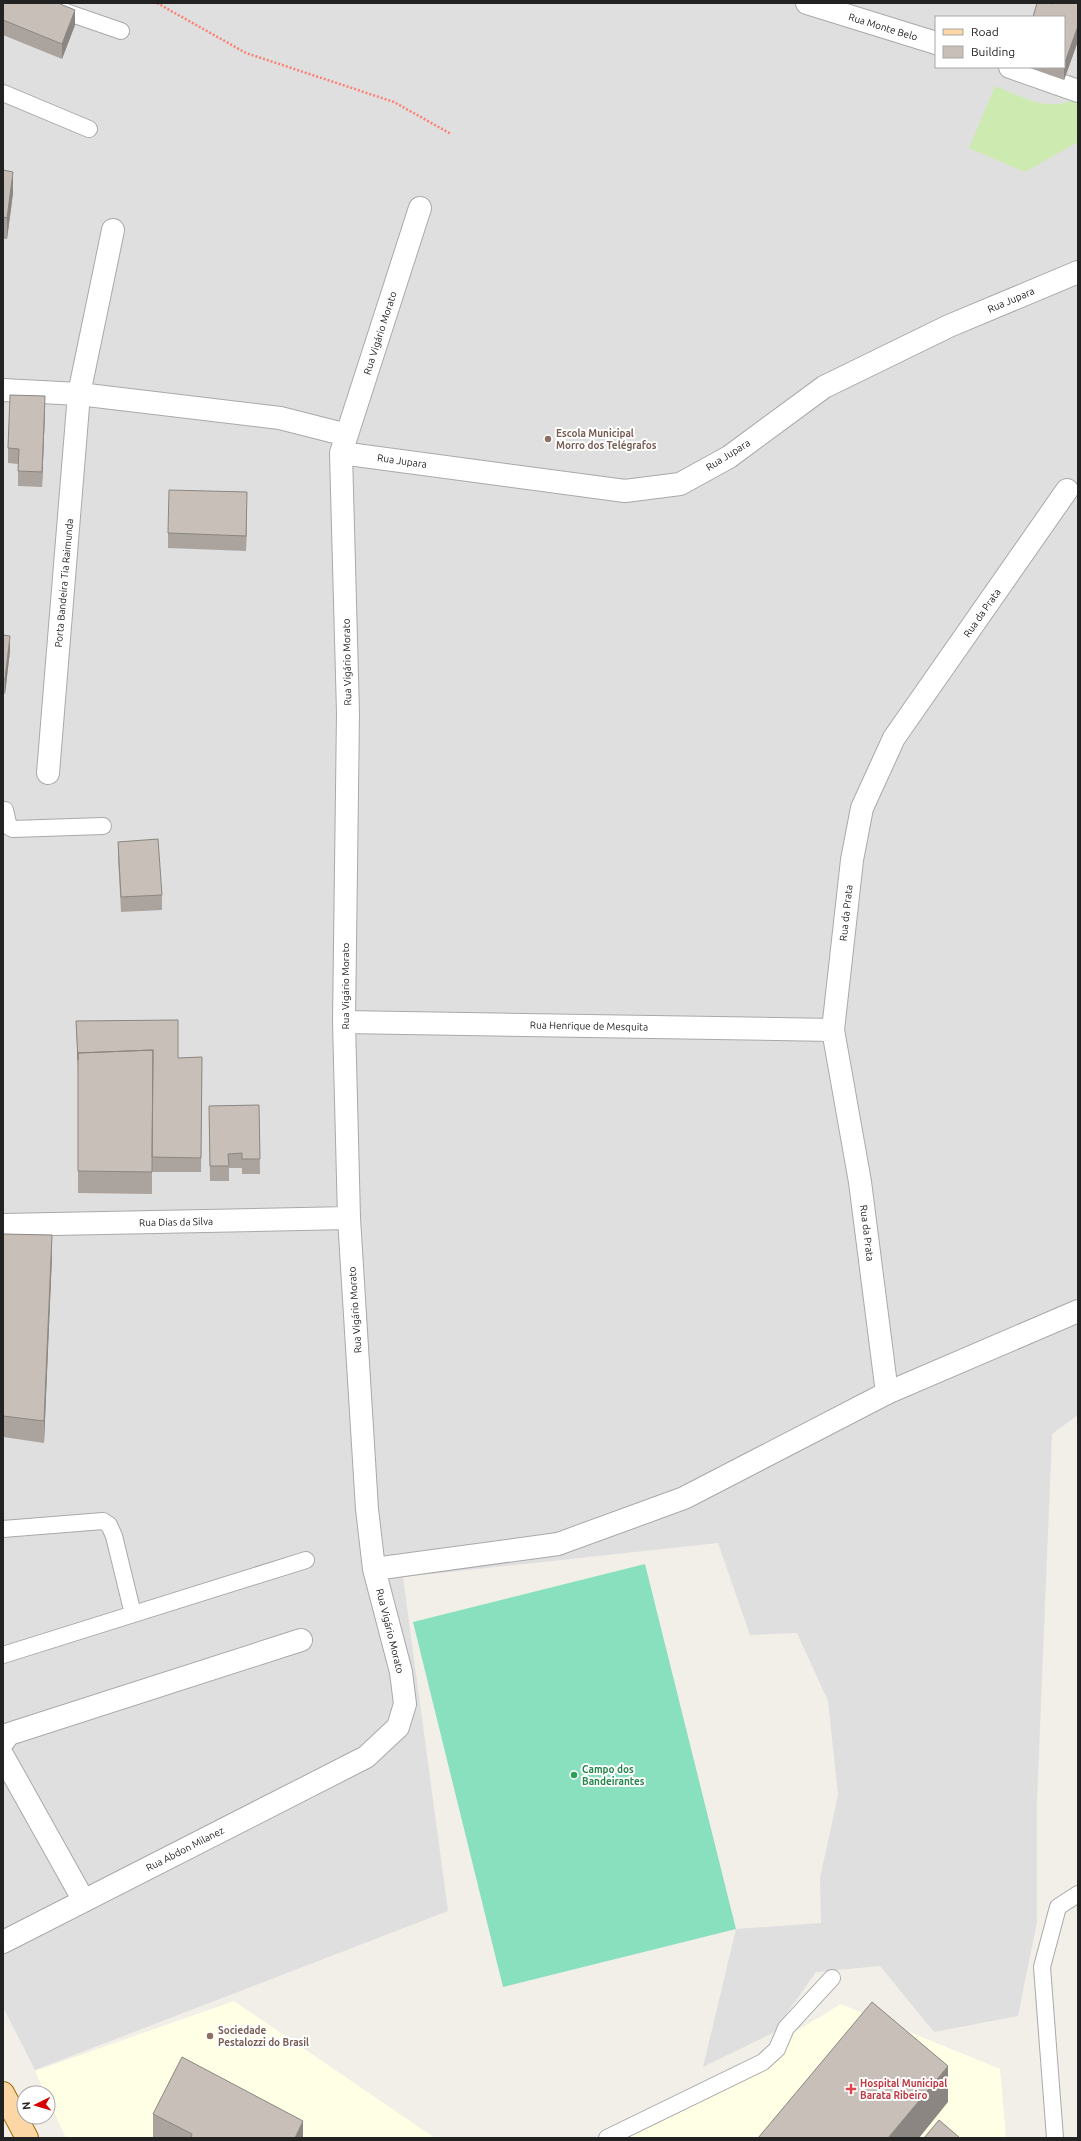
<svg xmlns="http://www.w3.org/2000/svg" width="1081" height="2141" font-family="Ubuntu,sans-serif">
	<rect width="100%" height="100%" fill="#f2efe9"/>
	<path fill="#e0dfdf" fill-rule="evenodd" d="M3,3h1075v1412l-26,19 -15,368v120l-19,94 -84,16 -54,-66 -64,6 -43,61 -70,34 33,-138 85,-6 -1,-45 18,-83 -10,-94 -31,-68 -47,2 -32,-92 -315,34 45,334 -413,159 -32,-63zM936,17h128v50h-128z"/>
	<path fill="#ffffe5" d="M234,2001l201,137h-369l-18,-39v-6h-3l-10,-22z
		M841,2004l159,65 6,69h-378l8,-10z"/>
	<path fill="#cdebb0" d="M995,86c26,10 48,25 76,15l7,3v38l-53,30 -56,-24z"/>
	<path fill="#88e0be" d="M645,1564l91,365 -233,58 -90,-365z"/>
	<g fill="none" stroke-linecap="round" stroke-linejoin="round">
		<g stroke="#a9a9a9" stroke-width="18">
			<path id="lane" d="M40,3l81,28
				M3,93l86,36
				M3,810h2l4,17 4,2 90,-3
				M3,1529l100,-8 6,4 5,11 19,78
				M3,1655l303,-95
				M607,2138l156,-76 14,-13 9,-21 46,-50
				M1055,2138l-13,-171 16,-60 20,-13"/>
		</g>
		<g stroke="#a9a9a9" stroke-width="24">
			<path id="street" d="M807,3l129,40
				M1010,67l68,24
				M3,390l76,4 201,24 67,17
				M341,453l284,38 55,-7 49,-27 95,-70 125,-61 129,-54
				M48,773l31,-379 34,-164
				M344,1022l489,8
				M3,1225l346,-7
				M887,1393l-27,-211 -27,-152 19,-170 10,-52 32,-70 173,-248
				M374,1569l184,-25 126,-46 203,-105 191,-82
				M3,1742l6,-8 292,-94
				M3,1756l81,145
				M3,1942l363,-185 32,-30 7,-23 -4,-32 -27,-103 -7,-60 -18,-291 -5,-196 4,-309 -7,-260 79,-245"/>
		</g>
		<g stroke="#a06b00" stroke-width="24">
			<path id="primary" d="M3,2093l24,45"/>
		</g>
		<path stroke="#fa8072" stroke-width="2.5" stroke-dasharray="2 2" stroke-linecap="butt" d="M157,3l89,50 148,49 57,32"/>
		<use href="#lane" stroke="#fff" stroke-width="16"/>
		<use href="#street" stroke="#fff" stroke-width="22"/>
		<use href="#primary" stroke="#fcd6a4" stroke-width="22"/>
	</g>
	<path fill="#aba49e" d="M3,3l72,22 -13,34 -59,-24z
		M1078,3v38l-14,39 -37,-13h37v-50l-11,-13z
		M3,170l10,23 -6,46h-4z
		M45,411l-3,76 -24,-1v-22l-10,-1v-15z
		M247,507l-1,44 -78,-3v-15z
		M3,635l7,16 -5,43 -2,-1z
		M118,842l44,53v15l-41,2 -3,-55z
		M76,1021l102,37 24,-1 -1,115h-49v22l-74,-1v-119z
		M259,1105l1,69h-18v-6h-13v13h-19l-1,-75z
		M3,1234l49,22 -8,187 -41,-6z
		M153,2114l150,24h-150z"/>
	<path fill="#8b8681" d="M75,10v15l-13,34v-15z
		M1078,26v15l-14,39v-15z
		M13,172v21l-6,46v-21z
		M45,396v15l-3,76v-15z
		M247,492v15l-1,44v-15z
		M10,636v15l-5,43v-15z
		M52,1235v21l-8,187v-22z
		M948,2066v36l-29,36h-31z
		M303,2121v17h-8z"/>
	<path fill="#c7bfb8" stroke="#8b8681" d="M3,3h55l17,7 -13,34 -59,-24z
		M1037,3h13l3,1v-1h25v23l-14,39v-48h-31z
		M3,170l10,2 -6,46 -4,-1z
		M10,395l35,1 -3,76 -24,-1 1,-22 -11,-1z
		M169,490l78,2 -1,44 -78,-3z
		M3,635l7,1 -5,43h-2z
		M158,839l4,56 -41,2 -3,-55z
		M178,1020v38l24,-1 -1,101 -49,-1 1,-107 -75,3v7l-2,-39z
		M153,1050l-1,122 -74,-1v-118z
		M259,1105l1,54h-18v-6l-14,1 1,12h-19l-1,-60z
		M3,1234l49,1 -8,186 -41,-5z
		M872,2002l76,64 -60,72h-130z
		M182,2057l121,64 -8,17h-104l1,-4 -39,-20z
		M939,2120l21,18h-36z"/>
	<g fill="#8d6e63" stroke="#fff" stroke-width="1.5">
		<circle cx="548" cy="439" r="4"/>
		<circle cx="210" cy="2036" r="4"/>
	</g>
	<circle fill="#2e9e5b" stroke="#fff" stroke-width="1.5" cx="574" cy="1775" r="4"/>
	<path fill="#e0444e" stroke="#fff" stroke-width="1.5" d="M849 2083h4v4h4v4h-4v4h-4v-4h-4v-4h4z"/>
	<g text-anchor="middle" dominant-baseline="central" stroke-width="4" stroke-linejoin="round" paint-order="stroke">
		<g font-size="10" fill="#222" stroke="#fff">
			<text transform="translate(883 27) rotate(17)">Rua Monte Belo</text>
			<text transform="translate(1011 300) rotate(-23)">Rua Jupara</text>
			<text transform="translate(380 333) rotate(-72)">Rua Vigário Morato</text>
			<text transform="translate(728 455) rotate(-32)">Rua Jupara</text>
			<text transform="translate(402 461) rotate(8)">Rua Jupara</text>
			<text transform="translate(64 583) rotate(-85)">Porta Bandeira Tia Raimunda</text>
			<text transform="translate(982 613) rotate(-55)">Rua da Prata</text>
			<text transform="translate(347 662) rotate(-91)">Rua Vigário Morato</text>
			<text transform="translate(846 913) rotate(-84)">Rua da Prata</text>
			<text transform="translate(345 986) rotate(-90)">Rua Vigário Morato</text>
			<text transform="translate(589 1026) rotate(1)">Rua Henrique de Mesquita</text>
			<text transform="translate(176 1222) rotate(-1)">Rua Dias da Silva</text>
			<text transform="translate(867 1233) rotate(83)">Rua da Prata</text>
			<text transform="translate(355 1310) rotate(-94)">Rua Vigário Morato</text>
			<text transform="translate(390 1631) rotate(76)">Rua Vigário Morato</text>
			<text transform="translate(185 1849) rotate(-27)">Rua Abdon Milanez</text>
		</g>
		<g font-size="10" font-weight="bold" fill="#785e54" stroke="#fff" text-anchor="start">
			<text x="556" y="433">Escola Municipal<tspan x="556" dy="12">Morro dos Telégrafos</tspan></text>
			<text x="218" y="2030">Sociedade<tspan x="218" dy="12">Pestalozzi do Brasil</tspan></text>
		</g>
		<g font-size="10" font-weight="bold" fill="#27864d" stroke="#fff" text-anchor="start">
			<text x="582" y="1769">Campo dos<tspan x="582" dy="12">Bandeirantes</tspan></text>
		</g>
		<g font-size="10" font-weight="bold" fill="#be3a42" stroke="#fff" text-anchor="start">
			<text x="860" y="2083">Hospital Municipal<tspan x="860" dy="12">Barata Ribeiro</tspan></text>
		</g>
	</g>
	<rect width="1081" height="2141" fill="none" stroke="#222222" stroke-width="8"/>
	<rect x="935" y="16" width="130" height="52" fill="#ffffff" stroke="#a7a7a7"/>
	<rect x="943" y="29" width="20" height="6" fill="#fcd6a4" stroke="#a7a7a7"/>
	<text x="971" y="36" font-size="12" fill="#222222">Road</text>
	<rect x="943" y="46" width="20" height="12" fill="#c7bfb8" stroke="#a7a7a7"/>
	<text x="971" y="56" font-size="12" fill="#222222">Building</text>
	<g transform="translate(36 2105) rotate(265)"><circle r="19" fill="#ffffff" stroke="#a7a7a7"/>
	<path d="M0-3L7 15L0 10L-7 15Z" fill="#d40000"/>
	<text y="-6" font-size="11" font-weight="bold" text-anchor="middle" fill="#222222">N</text>
	</g>
</svg>
